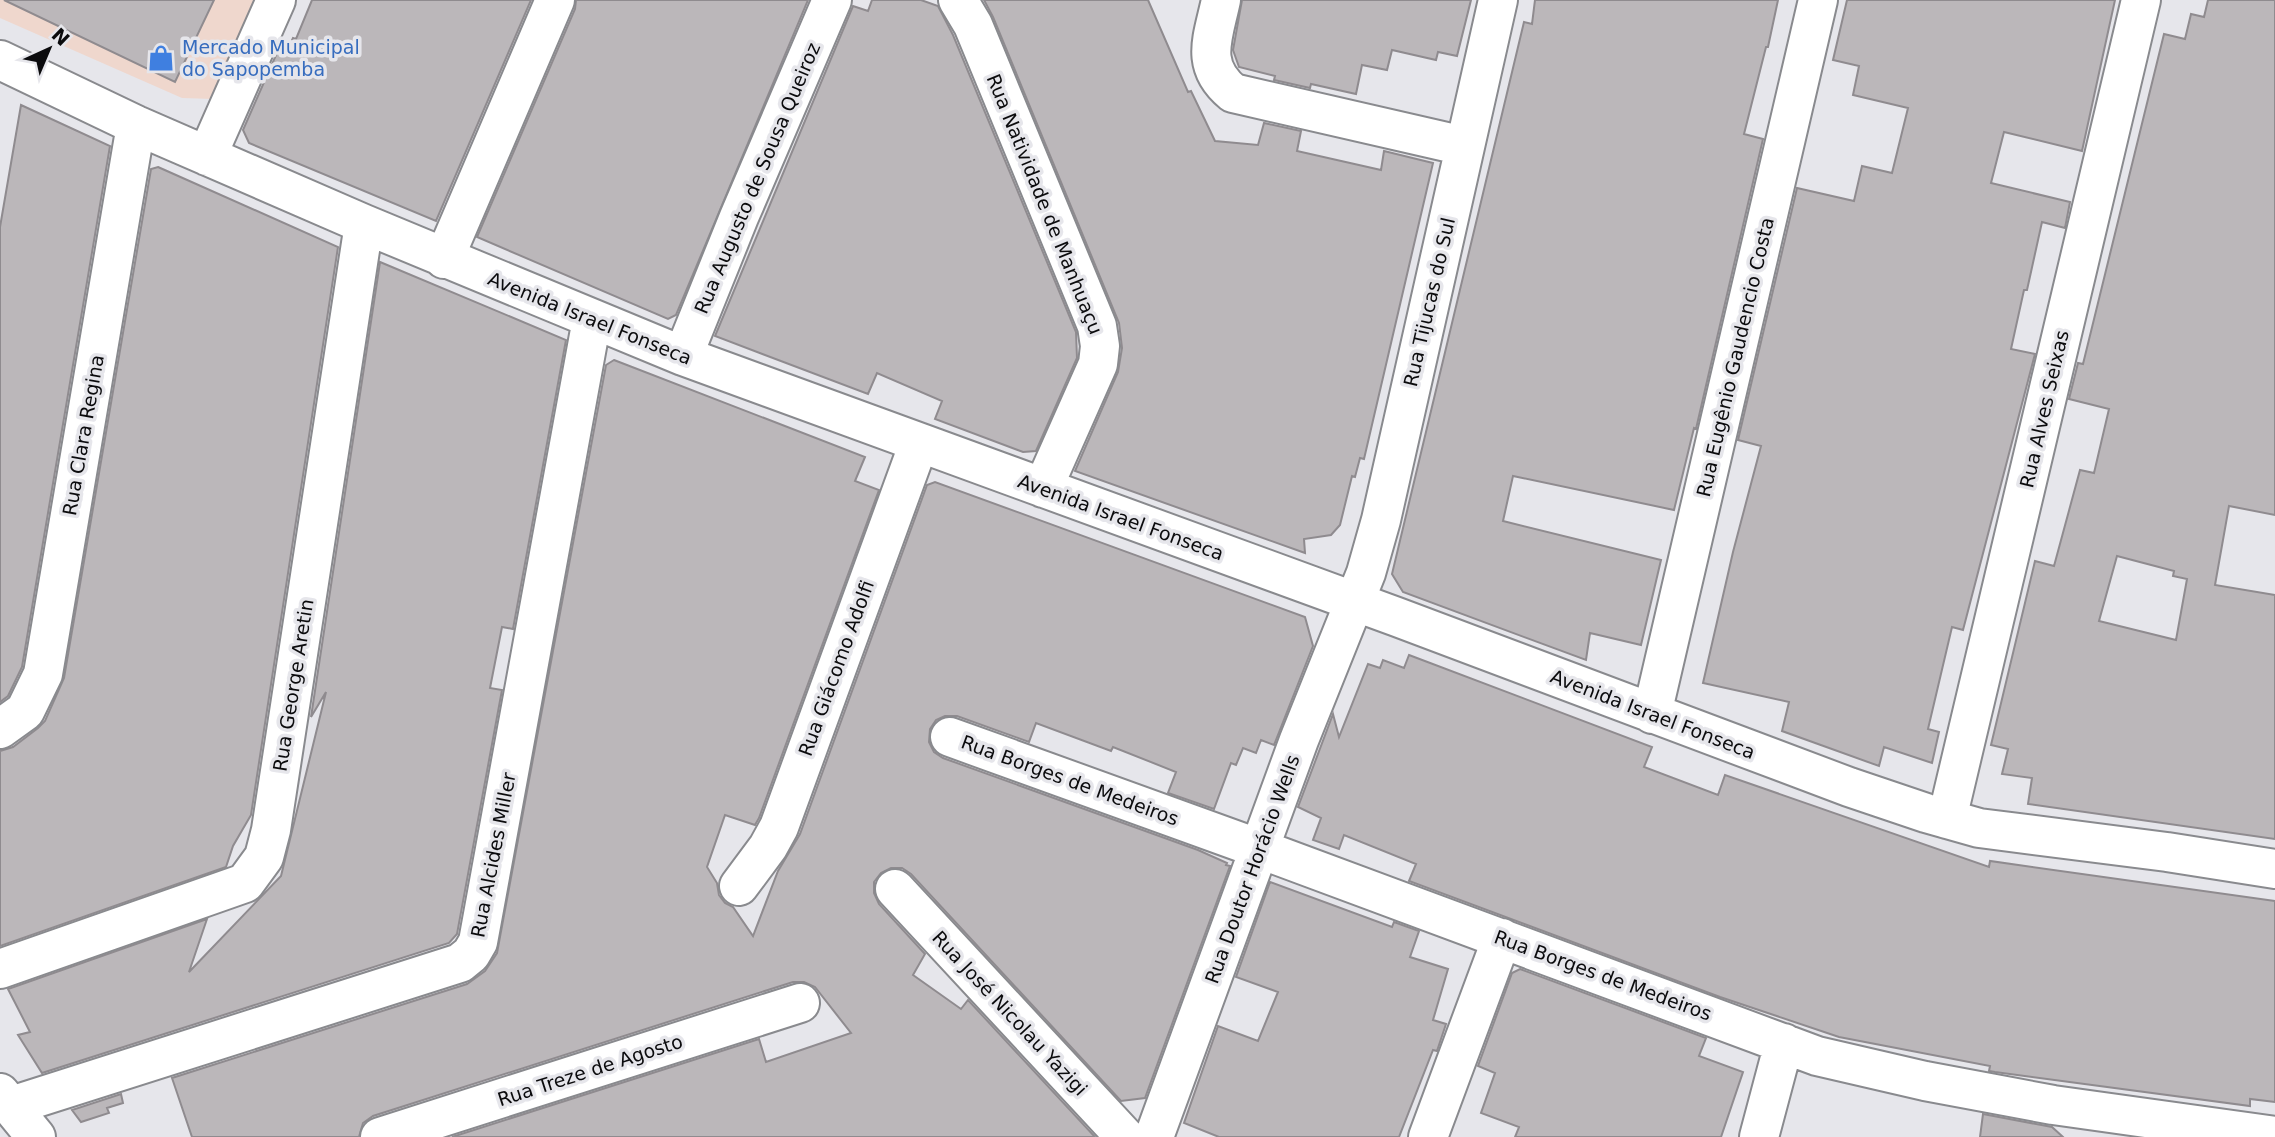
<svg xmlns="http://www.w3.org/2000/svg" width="2275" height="1137" font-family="'DejaVu Sans',sans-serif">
	<rect width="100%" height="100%" fill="#e6e6eb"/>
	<path fill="#efd7cd" d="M0,0h257l-44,99 -31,-1 -182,-80z"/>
	<path fill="#bbb7ba" stroke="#8f8b8f" stroke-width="2" fill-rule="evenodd" d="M4,0h210l-39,82z
		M312,0h219l-95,221 -187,-78 -6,-13 37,-84 8,3 5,-11 3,1z
		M576,0h232l-132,315 -8,4 -191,-82 98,-228z
		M872,0h49l17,6 15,29 123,297 1,26 -41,93 -13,1 -88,-33 7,-18 -65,-28 -9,21 -153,-58 138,-330 15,5z
		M984,0h164l40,92 3,-1 24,50 43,4 6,-22 37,8 -4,20 84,19 3,-19 49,12 -69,296 -4,-1 -5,19 -3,-1 -12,49 -9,10 -27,4 1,14 -230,-82 43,-99 4,-24 -3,-25 -126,-306z
		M1242,0h229l-14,56 -19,-4 -2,8 -44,-10 -5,20 -25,-5 -6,29 -45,-10 -1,4 -36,-8 1,-4 -36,-9 -6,-17z
		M1535,0h243l-10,47h-2l-22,87 19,5 -67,290 -2,-1 -20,82 -161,-34 -10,45 158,39 -20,85 -51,-12 -4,27 -183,-68 -11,-18 132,-552 8,2z
		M1847,0h268l-33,151 -78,-19 -13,51 79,19 -5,26 -23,-6 -15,68h-3l-13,59 24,5 -72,276 -11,-3 -24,102 11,3 -7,31 -48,-16 -5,19 -97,-35 7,-29 -86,-19 30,-131 28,-106 -23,-6 59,-252 57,13 8,-35 30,7 16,-65 -55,-13 6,-29 -26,-6z
		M2208,0h67v515l-46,-9 -14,79 60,10v244l-247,-35 4,-26 -30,-4 6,-25 -17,-4 44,-184 19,5 26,-96 14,3 15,-64 -40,-10 9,-36 5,1 81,-330 21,5 6,-25 13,3zM2117,556l57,15 -1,5 14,3 -11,61 -77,-19z
		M21,105l89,41 -88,521 -14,29 -8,6v-475z
		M158,167l180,80 -87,568 -18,31 -7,21 -226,79v-195l13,-4 25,-19 7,-7 19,-43 87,-509z
		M380,262l186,78 -53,289 -11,-2 -12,61 12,2 -45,244 -8,9 -407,130 -24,-38 12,-3 -22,-43 199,-70 -18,53 92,-96 45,-184 -15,25z
		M614,360l251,97 -10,24 24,9 -120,328 -4,7 -30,-10 -18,52 10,16 2,12 6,8 8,4 20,29 25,-65 22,-37 127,-349 8,-3 370,135 8,29 -39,99 -13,-5 -5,13 -13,-5 -7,17 -5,-2 -17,46 -46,-16 8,-21 -63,-25 -2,4 -75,-28 -7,19 -72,-26h-12l-9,4 -6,9 -1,13 5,10 9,6 255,92 29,13 -1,2 4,1 -85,232 -24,3 -210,-227 -9,-6h-11l-10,5 -7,9v11l5,11 46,50 -12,21 48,34 7,-9 127,137h-643l307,-98 7,23 85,-29 -36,-46 -11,-5h-11l-420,134 -10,7 -4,14h-167l-20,-59 295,-94 18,-13 12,-18 109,-588z
		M1409,655l243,92 -8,20 74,28 7,-20 264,92 1,-6 285,40v201l-25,-3v7l-255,-34 -6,-1 1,-5 -151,-29 -119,-40 -311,-116 7,-17 -72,-29 -5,14 -26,-9 8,-22 -23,-11 35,-93 6,23 29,-73 12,4 3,-8 21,8z
		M1270,882l122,45 2,-5 25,9 -9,26 38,12 -15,51 13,4 -9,27 -4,-1 -34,87h-180l-35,-14 34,-97 40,15 20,-49 -42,-15z
		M1520,969l186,69 -7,18 44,16 -22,65h-206l4,-10 -38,-14 14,-40 -17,-7 34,-93z
		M121,1094l2,9 -16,5 2,5 -28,9 -9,-12z
		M1983,1114l69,13 11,10h-83z"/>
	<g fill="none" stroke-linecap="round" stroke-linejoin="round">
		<g stroke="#898a8e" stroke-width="42">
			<path id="minor" d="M958,0l15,25 124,301 3,20 -2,18 -55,124
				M1221,0c-8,38 -22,65 12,93l231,53
				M0,60l136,65 228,99 319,132 714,261 452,170 77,26 53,15 188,24 108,17
				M207,156l69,-156
				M444,259l111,-259
				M683,356l56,-139 93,-217
				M1652,714l166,-714
				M0,729l25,-18 18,-37 93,-549
				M950,737l310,112 557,207 108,25 128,24 222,31
				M1947,819l194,-819
				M739,886l29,-39 11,-20 140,-384
				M895,889l230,248
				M0,969l245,-86 19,-26 7,-27 93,-606
				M11,1106l449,-143 11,-9 7,-12 114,-623
				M380,1137l420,-134
				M1154,1137l145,-397 67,-167 15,-53 117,-520
				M1428,1137l74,-199
				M1759,1137l25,-94"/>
		</g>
		<g stroke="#898a8e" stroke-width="42">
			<path id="major" d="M0,1093l36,44"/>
		</g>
		<use href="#minor" stroke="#fff" stroke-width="38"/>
		<use href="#major" stroke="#fff" stroke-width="38"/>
	</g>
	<defs>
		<g id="shop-bare" transform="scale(2.1)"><path d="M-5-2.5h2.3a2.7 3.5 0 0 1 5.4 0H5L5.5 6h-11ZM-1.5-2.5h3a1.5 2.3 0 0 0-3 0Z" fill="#3f7fe0" stroke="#e6e6eb" stroke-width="2.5" paint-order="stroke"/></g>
	</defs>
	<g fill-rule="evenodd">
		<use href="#shop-bare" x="161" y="58"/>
	</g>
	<g text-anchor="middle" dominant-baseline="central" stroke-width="7" stroke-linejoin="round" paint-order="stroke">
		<g font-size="19" fill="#366cbe" stroke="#e6e6eb" text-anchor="start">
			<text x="182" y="47">Mercado Municipal<tspan x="182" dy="22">do Sapopemba</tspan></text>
		</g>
		<g font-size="19" fill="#0b0b0d" stroke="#e6e6eb">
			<text transform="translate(757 178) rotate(-67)">Rua Augusto de Sousa Queiroz</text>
			<text transform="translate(1045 204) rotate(68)">Rua Natividade de Manhuaçu</text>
			<text transform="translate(1429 302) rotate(-77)">Rua Tijucas do Sul</text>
			<text transform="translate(590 318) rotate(22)">Avenida Israel Fonseca</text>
			<text transform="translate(1735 357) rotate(-77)">Rua Eugênio Gaudencio Costa</text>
			<text transform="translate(2044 409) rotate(-77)">Rua Alves Seixas</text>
			<text transform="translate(83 435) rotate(-80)">Rua Clara Regina</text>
			<text transform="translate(1121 517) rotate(20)">Avenida Israel Fonseca</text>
			<text transform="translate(836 668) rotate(-70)">Rua Giácomo Adolfi</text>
			<text transform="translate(293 685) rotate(-81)">Rua George Aretin</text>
			<text transform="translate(1653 714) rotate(21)">Avenida Israel Fonseca</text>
			<text transform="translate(1070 780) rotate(20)">Rua Borges de Medeiros</text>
			<text transform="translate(493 855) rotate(-79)">Rua Alcides Miller</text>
			<text transform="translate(1252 869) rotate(-70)">Rua Doutor Horácio Wells</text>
			<text transform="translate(1603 975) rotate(20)">Rua Borges de Medeiros</text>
			<text transform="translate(1010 1013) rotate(47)">Rua José Nicolau Yazigi</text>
			<text transform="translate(590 1070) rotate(-18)">Rua Treze de Agosto</text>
		</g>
	</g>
	<g transform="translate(49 49) rotate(44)" stroke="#e6e6eb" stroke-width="5" paint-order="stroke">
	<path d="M0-5L12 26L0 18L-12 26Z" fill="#0b0b0d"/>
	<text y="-10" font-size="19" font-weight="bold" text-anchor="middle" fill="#0b0b0d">N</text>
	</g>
</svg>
